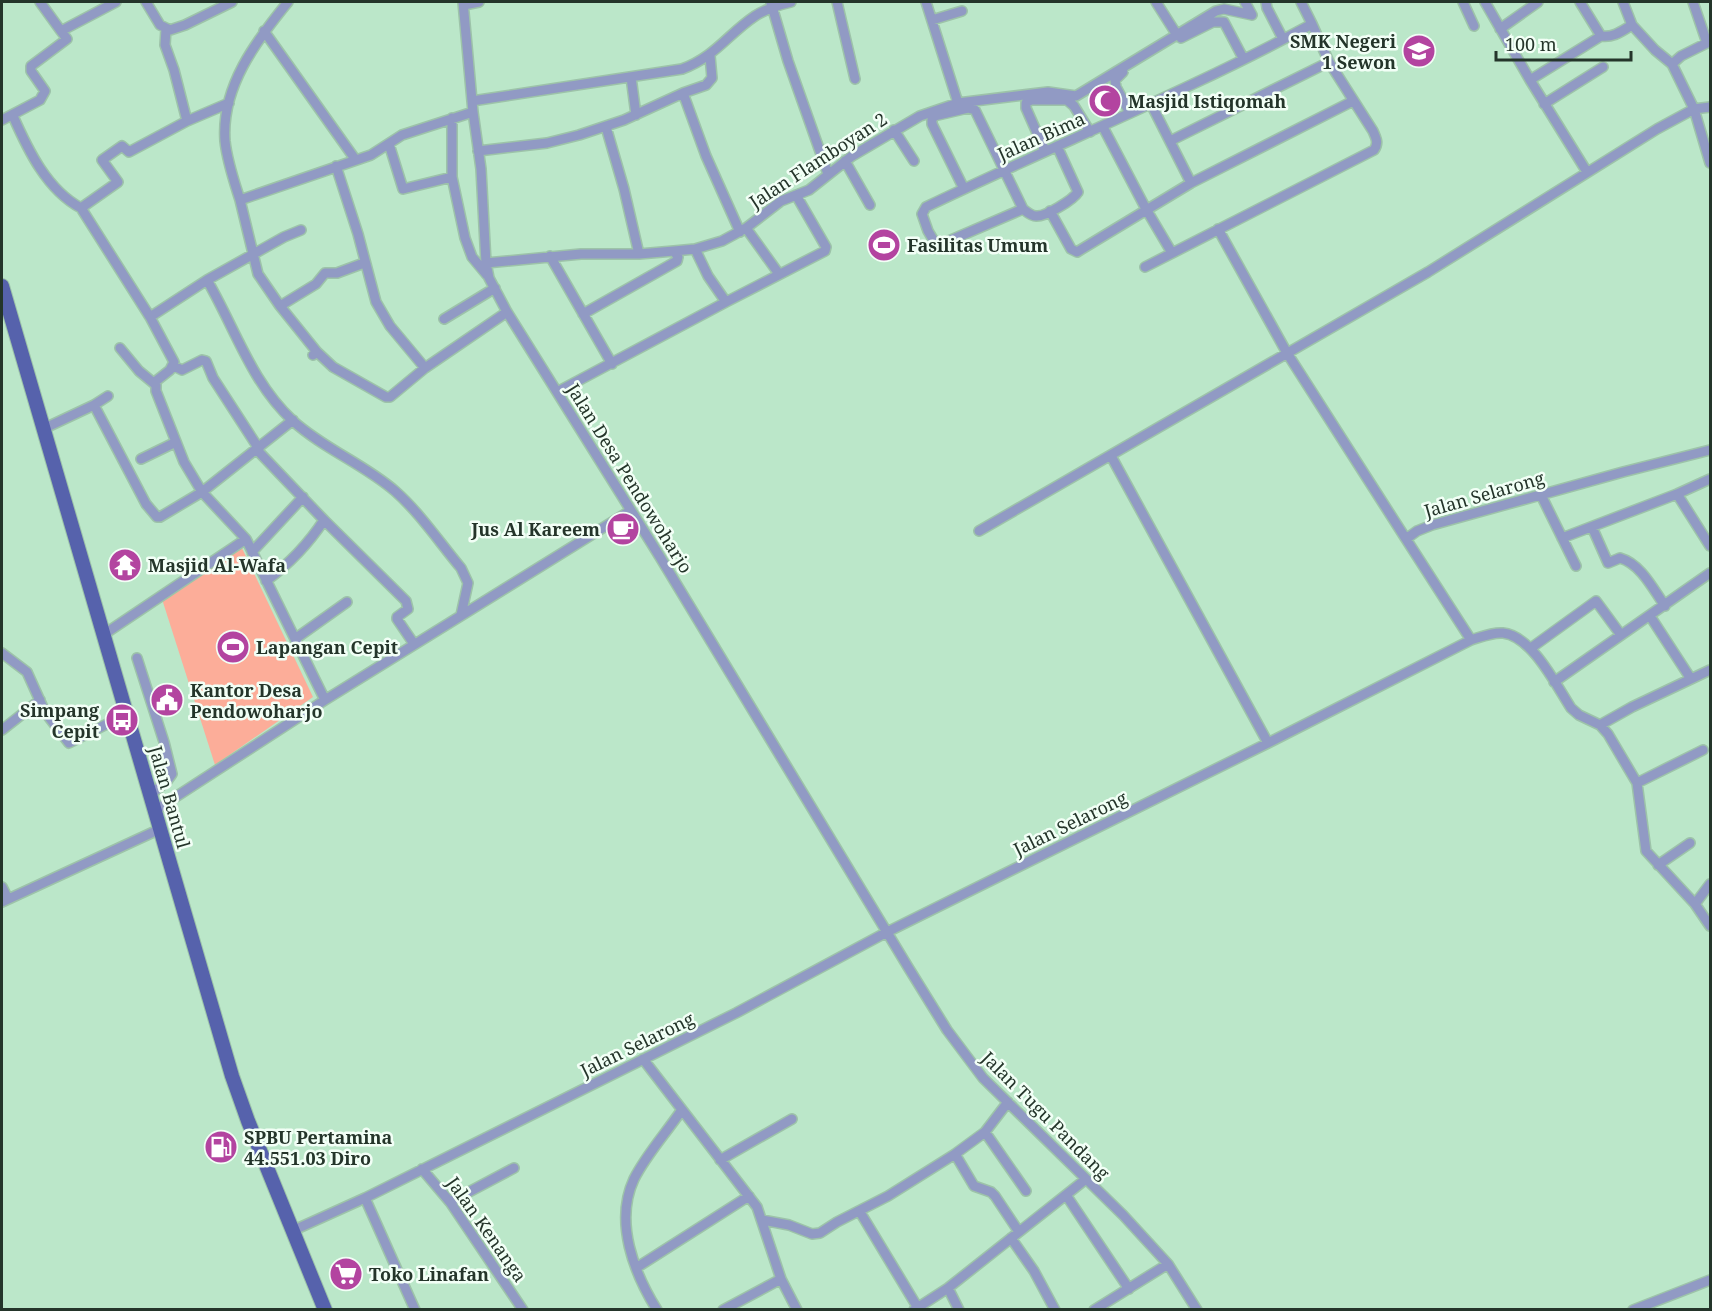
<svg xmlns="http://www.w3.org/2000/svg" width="1712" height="1311" font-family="'Noto Serif',serif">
	<rect width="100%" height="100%" fill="#bbe7c9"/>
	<path fill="#fcad99" d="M241,546l72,151 -98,68 -54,-169z"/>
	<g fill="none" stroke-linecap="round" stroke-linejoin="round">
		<g stroke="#9dc3a9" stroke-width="12">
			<path id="minor" d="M40,2l21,29 55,-29
				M146,2l14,23 10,5 15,-5 47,-23
				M463,2l10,110 8,57 5,94 3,15 18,34 153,245 248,410 39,63 36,48 140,137 45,49 29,46
				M837,2l18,77
				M926,2l32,101
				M1156,2l21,33
				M1245,2l7,13
				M1266,2l1,6 16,31
				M1301,2l11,22
				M1463,2l11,24
				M1485,2l45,78 57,92
				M1580,2l21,34c12,2 21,-5 31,-11l-9,-23
				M1693,2l14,41 -26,13 -9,8 22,45 16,54
				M771,3l17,58 40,113
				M464,5l15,-3
				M932,20l30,-9
				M1632,25l23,25 17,14
				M166,29l-1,16 9,25 13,51
				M1500,29l38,-27
				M264,31l91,128
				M1181,38l32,-16h11l19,36
				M1123,72l-8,8 1,7 14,26
				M631,77l5,38
				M1530,80l71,-44
				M683,93l23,63 34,76
				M472,101l210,-32c33,-12 46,-35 73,-53 11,-7 23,-11 36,-14
				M1151,104l40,79
				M1544,104l59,-37
				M13,116c15,34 34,74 68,92l69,109 24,45 -4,8 -14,11v10l28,71 18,30 44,47 79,161
				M452,118v59l13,61 7,19 15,18
				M2,120l38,-20 5,-9 -14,-20v-5l36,-27 -6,-8
				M606,127l18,62 15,65
				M1103,127l43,82 26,44
				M894,130l20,31
				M1170,141l159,-79
				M389,144l14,45 49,-12
				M478,151l69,-8 32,-8 45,-15 59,-27 23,-8 6,-7 -2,-22
				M1045,151l-19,-43v-5l5,-3h36l7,6 16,26
				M845,161l25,44
				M336,166l22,68 18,68 14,24 35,42
				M964,189l-32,-65v-4l2,-4 34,-8 7,2 48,99c4,3 8,7 13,7 9,1 37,-16 42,-24l-21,-46
				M240,200c-6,-19 -13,-39 -15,-59 -4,-54 31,-100 63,-139
				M81,208l37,-26 -16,-22 20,-14 7,6 58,-31 42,-18
				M1023,209l-86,37 -9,-15 -6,-17 4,-7c128,-62 261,-115 386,-183l17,38 44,69c3,7 6,12 1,19l-229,117
				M1050,211l21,38 6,3 114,-69 162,-82
				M746,228l33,46
				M1218,229l69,124 119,186
				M550,256l62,108
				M486,263l95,-9h58l35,-3 21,-2 27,-8 24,-13 35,-27 28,-11 43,-34 68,-40 38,-13 90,-11 28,4 140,-85 8,-2 28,6
				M207,280c28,48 44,102 86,141 31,28 71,43 102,70 25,22 45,52 66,77l7,15 -7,32
				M726,302l99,-51 1,-4 -30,-52
				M280,306l36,-22 9,-11h12l27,-10
				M583,314l94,-53 1,-4 -4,-6
				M150,317l57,-37 77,-43 17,-7
				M444,319l51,-31
				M120,348l19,23 17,14
				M317,352l-37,-46 -22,-32 -18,-74 131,-45 31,-20 71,-23
				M313,355l4,-3 16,15 53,30h4l35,-29 82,-56
				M174,366l8,4 20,-10 4,1 7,17 46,71
				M557,392l169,-90 -18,-26 -13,-27
				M94,405l52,99 11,13h3l42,-25 91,-72
				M43,429l51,-24 14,-9
				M257,450l67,70c-15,23 -35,44 -58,61
				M1111,456l157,287
				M141,459l35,-17
				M1677,494l33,52
				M1541,495l35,71
				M324,520l82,81 2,8 -11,8v2l17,25
				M1592,527l16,36 12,-5c21,6 33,31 45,48
				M979,531l449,-259 229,-143 37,-20 16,-2
				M1562,538l115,-44 33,-15
				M252,552l51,-55
				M1650,616l41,63
				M103,635l143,-96
				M295,639l52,-37
				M1471,640c10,-3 21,-8 32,-7 29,3 53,52 68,75l8,7 21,10 8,9 29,49 9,68 49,53 15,22
				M1531,648l65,-47 25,34
				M2,653l25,19 18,40 24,31 58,-29
				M137,658l27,84 8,32 -5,7 -17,14
				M1554,682l156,-109
				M1600,725l32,-18 78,-37
				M2,730l38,-30
				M1637,783l66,-33
				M154,811l171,-111 305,-189
				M1658,865l32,-22
				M2,887l6,12
				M2,902l158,-73
				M1695,904l15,-20
				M643,1059l114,148 24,72 16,31
				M985,1132l41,59
				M955,1154l19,32 17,6 4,4 24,36
				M720,1160l72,-41
				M422,1169l28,33 73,108
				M1066,1195l63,94
				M365,1198l50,112
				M450,1202l64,-34
				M860,1212l58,96
				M762,1220l27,5 23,9 8,-1 17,-11 51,-26 67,-42 30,-22 23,-30
				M292,1231l73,-33 371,-185 151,-81 381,-189 203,-103 -65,-101 11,-8 15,-6 191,-53 87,-22
				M1011,1238l23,33 21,39
				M636,1268l113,-72
				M948,1288l11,22
				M657,1310c-23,-37 -43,-88 -23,-131 12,-24 32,-46 47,-68
				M723,1310l58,-31
				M914,1310l34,-22 138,-109
				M1094,1310l74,-46
				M1633,1310l77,-30"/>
		</g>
		<g stroke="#9dc3a9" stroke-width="16">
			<path id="primary" d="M2,286l230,790 16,45 77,189"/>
		</g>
		<use href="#minor" stroke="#919ac4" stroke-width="9"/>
		<use href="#primary" stroke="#5662ac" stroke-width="14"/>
	</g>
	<defs>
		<g id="school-disc" transform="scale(1.725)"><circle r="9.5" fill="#b344a0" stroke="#f2fff6"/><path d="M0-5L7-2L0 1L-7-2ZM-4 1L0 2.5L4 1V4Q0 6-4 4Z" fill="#fff"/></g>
		<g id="mosque-disc" transform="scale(1.725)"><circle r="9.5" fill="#b344a0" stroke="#f2fff6"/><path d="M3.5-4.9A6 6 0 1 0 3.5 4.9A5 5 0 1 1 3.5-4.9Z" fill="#fff"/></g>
		<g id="stadium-disc" transform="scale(1.725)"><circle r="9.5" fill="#b344a0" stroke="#f2fff6"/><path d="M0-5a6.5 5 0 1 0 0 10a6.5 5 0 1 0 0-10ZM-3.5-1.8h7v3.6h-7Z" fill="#fff"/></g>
		<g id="cafe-disc" transform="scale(1.725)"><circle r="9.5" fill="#b344a0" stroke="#f2fff6"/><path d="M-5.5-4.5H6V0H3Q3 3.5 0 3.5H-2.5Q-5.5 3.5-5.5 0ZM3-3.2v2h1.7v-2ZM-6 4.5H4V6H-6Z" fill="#fff"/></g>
		<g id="temple-disc" transform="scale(1.725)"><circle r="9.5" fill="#b344a0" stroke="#f2fff6"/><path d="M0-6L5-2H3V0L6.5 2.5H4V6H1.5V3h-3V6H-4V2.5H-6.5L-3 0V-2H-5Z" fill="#fff"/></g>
		<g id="civic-disc" transform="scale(1.725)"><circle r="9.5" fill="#b344a0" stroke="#f2fff6"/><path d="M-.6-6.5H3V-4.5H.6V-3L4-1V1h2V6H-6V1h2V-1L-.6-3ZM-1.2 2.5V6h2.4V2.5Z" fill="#fff"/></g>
		<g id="bus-disc" transform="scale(1.725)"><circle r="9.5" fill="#b344a0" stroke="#f2fff6"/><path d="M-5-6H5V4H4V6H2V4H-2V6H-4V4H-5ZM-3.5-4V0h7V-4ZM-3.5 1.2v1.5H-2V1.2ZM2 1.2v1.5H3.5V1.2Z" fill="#fff"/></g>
		<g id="fuel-disc" transform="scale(1.725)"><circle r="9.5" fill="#b344a0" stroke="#f2fff6"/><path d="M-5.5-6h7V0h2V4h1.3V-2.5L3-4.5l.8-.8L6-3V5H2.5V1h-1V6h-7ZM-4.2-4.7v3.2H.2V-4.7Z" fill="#fff"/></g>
		<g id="supermarket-disc" transform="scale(1.725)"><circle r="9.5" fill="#b344a0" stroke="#f2fff6"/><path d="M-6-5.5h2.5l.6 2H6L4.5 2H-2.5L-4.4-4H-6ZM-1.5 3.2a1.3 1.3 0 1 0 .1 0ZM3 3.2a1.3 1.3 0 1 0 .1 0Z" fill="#fff"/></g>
	</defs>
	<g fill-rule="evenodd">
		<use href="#school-disc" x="1419" y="51"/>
		<use href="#mosque-disc" x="1105" y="101"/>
		<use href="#stadium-disc" x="884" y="245"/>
		<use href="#cafe-disc" x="623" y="529"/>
		<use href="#temple-disc" x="125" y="565"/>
		<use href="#stadium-disc" x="233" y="647"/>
		<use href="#civic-disc" x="167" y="700"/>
		<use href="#bus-disc" x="122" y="720"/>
		<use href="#fuel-disc" x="221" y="1147"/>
		<use href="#supermarket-disc" x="346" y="1274"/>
	</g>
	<g text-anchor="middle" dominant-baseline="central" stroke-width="5" stroke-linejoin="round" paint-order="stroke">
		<g font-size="18" font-weight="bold" fill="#24352a" stroke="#f2fff6" text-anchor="start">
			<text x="1396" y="41" text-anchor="end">SMK Negeri<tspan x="1396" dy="21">1 Sewon</tspan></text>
			<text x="1128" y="101">Masjid Istiqomah</text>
			<text x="907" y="245">Fasilitas Umum</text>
			<text x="600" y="529" text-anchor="end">Jus Al Kareem</text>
			<text x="148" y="565">Masjid Al-Wafa</text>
			<text x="256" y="647">Lapangan Cepit</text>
			<text x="190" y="690">Kantor Desa<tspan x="190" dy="21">Pendowoharjo</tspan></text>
			<text x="99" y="710" text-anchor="end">Simpang<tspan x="99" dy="21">Cepit</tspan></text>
			<text x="244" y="1137">SPBU Pertamina<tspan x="244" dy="21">44.551.03 Diro</tspan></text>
			<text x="369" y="1274">Toko Linafan</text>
		</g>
		<g font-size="18" fill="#24352a" stroke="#f2fff6">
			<text transform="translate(1041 136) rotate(-24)">Jalan Bima</text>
			<text transform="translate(818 160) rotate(-33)">Jalan Flamboyan 2</text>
			<text transform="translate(630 478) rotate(58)">Jalan Desa Pendowoharjo</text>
			<text transform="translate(1484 494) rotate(-16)">Jalan Selarong</text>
			<text transform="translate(170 797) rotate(74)">Jalan Bantul</text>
			<text transform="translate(1070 823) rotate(-26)">Jalan Selarong</text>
			<text transform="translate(637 1044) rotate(-26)">Jalan Selarong</text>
			<text transform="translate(1046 1115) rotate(45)">Jalan Tugu Pandang</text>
			<text transform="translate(487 1229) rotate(55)">Jalan Kenanga</text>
		</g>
	</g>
	<rect width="1712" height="1311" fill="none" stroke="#24352a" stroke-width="6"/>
	<path d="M1496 51v9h135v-9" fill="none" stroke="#24352a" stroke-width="3"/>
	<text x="1505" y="51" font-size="18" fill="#24352a" stroke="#f2fff6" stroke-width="4.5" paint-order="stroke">100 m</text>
</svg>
